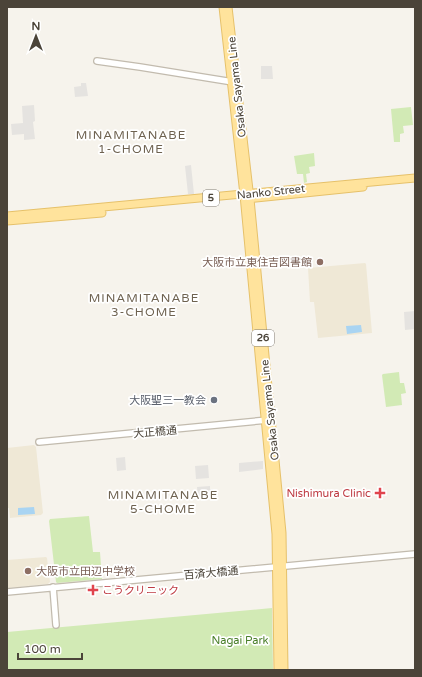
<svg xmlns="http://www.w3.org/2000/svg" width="422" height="677" font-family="'Varela Round','Noto Sans JP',sans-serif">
	<rect width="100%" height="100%" fill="#f6f3ec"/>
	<path fill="#efe8d6" d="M365,263l1,1 6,69 -54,5 -4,-36h-4l-2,-34z
		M34,445l2,2 7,66 -2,2 -31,3 -1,-10h-2v-60z
		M46,557l1,1 3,24 -2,2 -41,4v-28z"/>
	<path fill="#d2eab5" d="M411,107l2,18 -10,1 1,7 -4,1v8h-6l-3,-33z
		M314,153l1,13 -6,1 1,6 -4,1 1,8 -3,1 -1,-9h-6l-3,-18z
		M399,372l1,11h4l2,10 -5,1 1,11 -16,2 -4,-32 1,-1z
		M89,516l4,36h7l2,27 -45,4 -1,-1 -7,-61 1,-2z
		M272,608l1,62h-266v-38z"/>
	<path fill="#e5e3e0" d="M261,66h11l1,13h-12z
		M81,83h5l2,13 -13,1 -1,-10 7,-1z
		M34,105l1,16 -2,1 2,17 -11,1v-6l-12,1 -1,-11 12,-1 -1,-17z
		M191,165l3,29h-6l-3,-28z
		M415,311v18l-10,1 -1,-18z
		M125,457l1,13 -9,1 -1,-13z
		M263,461v8l-24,3v-9z
		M208,465l1,13 -13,1 -1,-13z
		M210,486v3h3l1,10 -16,1 -1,-13z"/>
	<path fill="#a9d4f2" d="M361,325l1,7 -15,2 -1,-8z
		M34,507l1,7 -17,1v-7z"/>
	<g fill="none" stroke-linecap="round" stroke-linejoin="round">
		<g stroke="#c2bbae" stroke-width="8">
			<path id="minor" d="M97,61l43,6 93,15
				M39,442l229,-22
				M53,587l3,38
				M7,592l408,-38"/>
		</g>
		<g stroke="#e6c16a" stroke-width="9">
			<path id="major" d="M223,7l21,188 32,339 2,136
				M228,7l22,192 32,334 2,137
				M246,199l117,-12
				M7,216l408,-38
				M7,221l95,-8"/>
		</g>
		<use href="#minor" stroke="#fff" stroke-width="5.5"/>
		<use href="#major" stroke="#ffe39c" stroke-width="7"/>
	</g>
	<g fill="#8d6e63" stroke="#fff" stroke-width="1.5">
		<circle cx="320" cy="262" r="4"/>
		<circle cx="28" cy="571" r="4"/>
	</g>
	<circle fill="#6b7280" stroke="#fff" stroke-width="1.5" cx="214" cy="400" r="4"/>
	<g fill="#e0444e" stroke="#fff" stroke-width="1.5">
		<path d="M378 487h4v4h4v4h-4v4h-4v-4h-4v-4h4z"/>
		<path d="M91 584h4v4h4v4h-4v4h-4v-4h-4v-4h4z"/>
	</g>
	<g text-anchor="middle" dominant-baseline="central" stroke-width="3.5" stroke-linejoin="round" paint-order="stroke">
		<g fill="#fff" stroke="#817c74" stroke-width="1">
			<rect x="203" y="190" width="16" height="16" rx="3"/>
			<rect x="252" y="330" width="22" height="16" rx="3"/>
		</g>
		<g font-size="10" font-weight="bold" fill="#4b4439">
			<text x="211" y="198">5</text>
			<text x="263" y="338">26</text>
		</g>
		<g font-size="11" fill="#4b4439" stroke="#fff">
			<text transform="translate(237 87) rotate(-96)">Osaka Sayama Line</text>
			<text transform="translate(271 192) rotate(-6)">Nanko Street</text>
			<text transform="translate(270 410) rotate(-96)">Osaka Sayama Line</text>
			<text transform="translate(155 432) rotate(-5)">大正橋通</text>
			<text transform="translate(211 573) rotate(-5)">百済大橋通</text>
		</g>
		<g font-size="11" fill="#785e54" stroke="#fff" text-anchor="end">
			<text x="312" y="262">大阪市立東住吉図書館</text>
			<text x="36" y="571" text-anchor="start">大阪市立田辺中学校</text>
		</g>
		<g font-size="11" fill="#5b616d" stroke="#fff" text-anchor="end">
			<text x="206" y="400">大阪聖三一教会</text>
		</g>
		<g font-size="11" fill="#be3a42" stroke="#fff" text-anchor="end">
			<text x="371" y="493">Nishimura Clinic</text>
			<text x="102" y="590" text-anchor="start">こうクリニック</text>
		</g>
		<g font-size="11" fill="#4a7f2a" stroke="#fff">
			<text x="240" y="640">Nagai Park</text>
		</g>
		<g font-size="12" letter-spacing="1" fill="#6e6250" stroke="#fff">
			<text x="131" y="135">MINAMITANABE<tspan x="131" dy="14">1-CHOME</tspan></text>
			<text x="144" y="298">MINAMITANABE<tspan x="144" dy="14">3-CHOME</tspan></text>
			<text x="163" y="495">MINAMITANABE<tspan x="163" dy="14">5-CHOME</tspan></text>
		</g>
	</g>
	<rect width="422" height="677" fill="none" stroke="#4b4439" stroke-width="16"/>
	<g transform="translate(36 36)" stroke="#ffffff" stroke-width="3" paint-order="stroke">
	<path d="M0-3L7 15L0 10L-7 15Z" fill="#4b4439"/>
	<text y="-6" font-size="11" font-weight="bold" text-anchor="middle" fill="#4b4439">N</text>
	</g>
	<path d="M18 653v6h64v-6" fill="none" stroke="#4b4439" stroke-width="2"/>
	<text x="24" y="653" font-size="12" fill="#4b4439" stroke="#ffffff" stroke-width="3" paint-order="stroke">100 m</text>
</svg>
